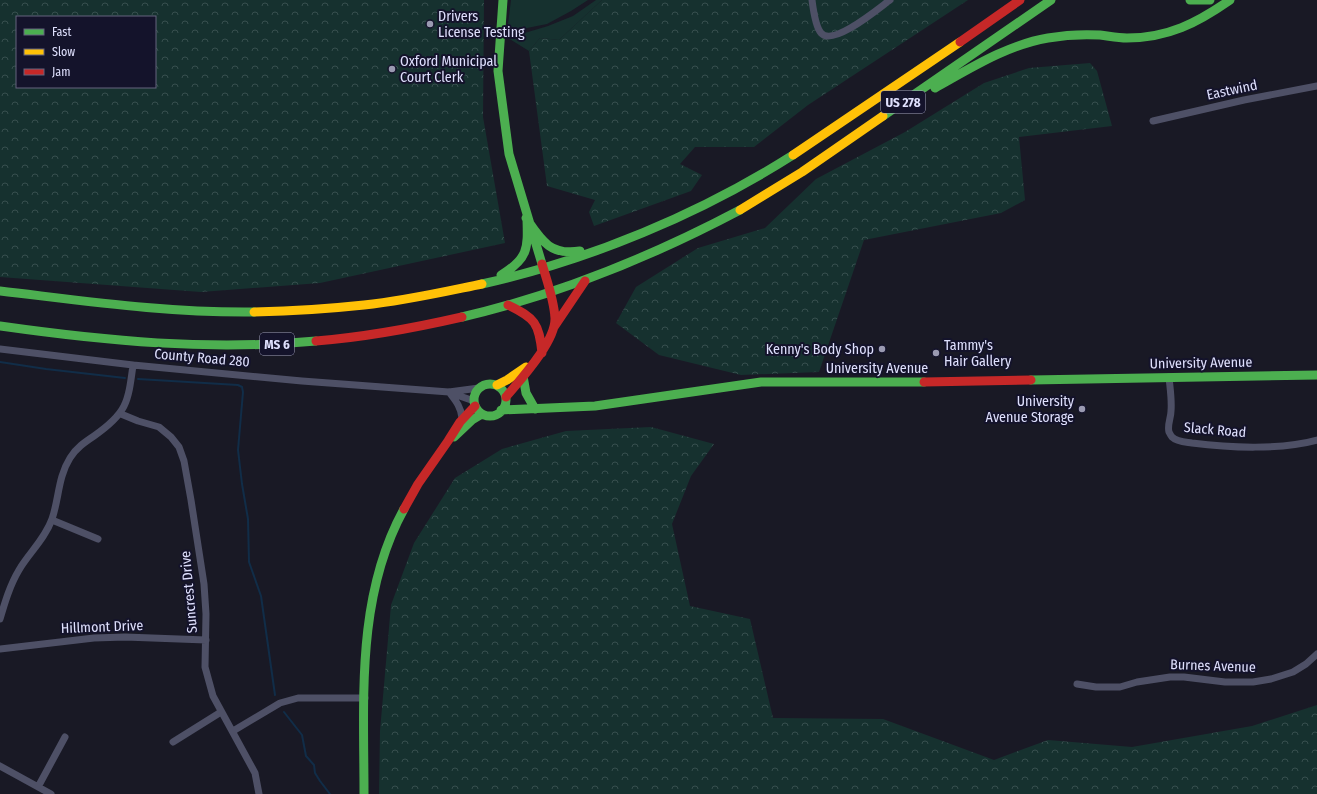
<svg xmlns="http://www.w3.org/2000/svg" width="1317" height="794" font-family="'Fira Sans Condensed',sans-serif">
	<defs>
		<pattern id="forest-crowns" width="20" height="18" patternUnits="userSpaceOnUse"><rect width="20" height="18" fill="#16312f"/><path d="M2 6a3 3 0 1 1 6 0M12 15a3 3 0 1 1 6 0" fill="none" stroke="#374f4e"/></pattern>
	</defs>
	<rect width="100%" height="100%" fill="#191925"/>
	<path fill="#16312f" d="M511,0h77l-17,11 -24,13 -40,8z
		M596,0h6l-43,40 -19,-2 -11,13 -21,-13 40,-12 25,-10z"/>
	<path fill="url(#forest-crowns)" fill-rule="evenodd" d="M0,0h484l-1,117 22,126 -185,40 -119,9 -201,-15zM17,17h138v70h-138z
		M602,0h366l-160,105 -54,42h-59l-15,17 22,11 -11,16 -97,35 -5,-14 6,-12 -48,-14 -18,-135 11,-13 19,2z
		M1090,63l7,8 15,55 -93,11 6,63 -24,13 -137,27 -45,132 -78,3 -82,-20 -43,-32 20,-36 62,-39 67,-20 51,-49 89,-47 79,-49 45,-15z
		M651,427l63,17 -23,32 -19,48 18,82 60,13 23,99 110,1 111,41 54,-20 84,7 120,-21 65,-21v89h-938l1,-63 11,-126 23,-62 41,-65 47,-29 64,-18z"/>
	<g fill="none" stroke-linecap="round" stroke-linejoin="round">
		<path stroke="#112d48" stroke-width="2" d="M0,362l46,7 79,9
			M138,379l100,6 4,2 1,5 -5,58 4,34 6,35 1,43 12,34 14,99
			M284,712l18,23 4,21 8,9 1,8 5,8 10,13"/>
		<path stroke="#4e5066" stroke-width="7" d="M812,0c1,8 4,27 9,33 12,14 58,-25 69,-33
			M1153,121l91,-21 73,-14
			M0,349l133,16 169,16 147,11 30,-4
			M1169,377c1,11 3,23 2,34 0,7 -4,14 -2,21 1,2 2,4 3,5 5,5 14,5 20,6 38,5 89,7 125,-3
			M449,392c7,9 12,15 13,26
			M451,393l23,8
			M121,414l17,7 21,6 12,10 8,10 5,14 7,39 13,84 2,30 -1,53 8,29 42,77 4,21
			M52,520l46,19
			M0,619c5,-17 10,-34 19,-49 10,-17 26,-31 33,-51 7,-20 6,-42 18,-61 6,-10 15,-16 24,-22 33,-23 34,-33 39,-71
			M0,649l94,-11 31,-1 81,3
			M1077,684l19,3h24l17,-5 33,-5h14l41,5h28l18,-3 22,-7 13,-8 11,-10
			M233,731l47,-28 18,-5h67
			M173,742l48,-30
			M0,766l51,28
			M38,787l27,-50"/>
		<path stroke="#4caf50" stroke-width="9" d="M503,0l-5,71 11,83 33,110
			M1190,0h20
			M935,88c36,-20 72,-43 113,-50 17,-3 34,-4 52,-3 9,1 17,3 27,3 41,0 70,-15 103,-38
			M883,116l168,-116
			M526,218c15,22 24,38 54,33
			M501,275c27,-16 27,-26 26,-56
			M482,284c108,-24 218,-70 311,-129
			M0,291c86,10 167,22 254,21
			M462,317c99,-23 189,-60 278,-107
			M0,326c106,15 209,25 316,15
			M523,376l3,17 9,16
			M1031,380l286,-5
			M474 400a16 16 0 1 1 32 0a16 16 0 1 1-32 0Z
			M501,410l94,-4 166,-24h163
			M454,437l18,-17 10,-6
			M364,794c0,-96 -8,-198 40,-285"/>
		<path stroke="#ffc107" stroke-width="9" d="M793,155l167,-113
			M740,210l62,-38 81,-56
			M254,312c37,-1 73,-3 110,-7 40,-4 79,-13 118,-21
			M497,385l10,-5 19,-13"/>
		<path stroke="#c62828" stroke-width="9" d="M960,42l60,-42
			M508,305c27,13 31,18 34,48
			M554,327l31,-46
			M316,341c50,-4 98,-13 146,-24
			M924,382l107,-2
			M506,397c15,-18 50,-56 49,-79 -1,-18 -8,-37 -13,-54
			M404,509l14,-25 30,-43 12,-19 15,-16"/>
	</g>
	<g fill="#9a9ab1" stroke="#14132b" stroke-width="1.5">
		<circle cx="430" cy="24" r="4"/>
		<circle cx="392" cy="69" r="4"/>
		<circle cx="882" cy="349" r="4"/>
		<circle cx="936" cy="353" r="4"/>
		<circle cx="1082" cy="409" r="4"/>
	</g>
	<g text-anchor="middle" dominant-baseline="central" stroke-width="4" stroke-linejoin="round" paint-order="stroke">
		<g fill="#14132b" stroke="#a2a2be" stroke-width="1">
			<rect x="881" y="91" width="44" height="22" rx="3"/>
			<rect x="260" y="333" width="34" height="22" rx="3"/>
		</g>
		<g font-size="13" font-weight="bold" fill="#dfe0fd">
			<text x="903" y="102">US 278</text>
			<text x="277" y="344">MS 6</text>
		</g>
		<g font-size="14" fill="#dfe0fd" stroke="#14132b" text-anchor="start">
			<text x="438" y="16">Drivers<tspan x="438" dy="16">License Testing</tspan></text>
			<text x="400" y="61">Oxford Municipal<tspan x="400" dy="16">Court Clerk</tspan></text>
			<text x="944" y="345">Tammy's<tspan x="944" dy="16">Hair Gallery</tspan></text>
			<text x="874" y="349" text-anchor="end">Kenny's Body Shop</text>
			<text x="1074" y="401" text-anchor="end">University<tspan x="1074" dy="16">Avenue Storage</tspan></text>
		</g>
		<g font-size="14" fill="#dfe0fd" stroke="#14132b">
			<text transform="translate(1232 90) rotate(-12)">Eastwind</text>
			<text transform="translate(202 358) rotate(5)">County Road 280</text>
			<text transform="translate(1201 363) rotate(-1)">University Avenue</text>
			<text x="877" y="368">University Avenue</text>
			<text transform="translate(1215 430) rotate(5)">Slack Road</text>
			<text transform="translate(189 592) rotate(-95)">Suncrest Drive</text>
			<text transform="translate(102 627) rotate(-2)">Hillmont Drive</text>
			<text transform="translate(1213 666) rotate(2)">Burnes Avenue</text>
		</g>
	</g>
	<rect x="16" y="16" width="140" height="72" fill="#14132b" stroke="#65657f"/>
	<rect x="24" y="29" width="20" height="6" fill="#4caf50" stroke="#65657f"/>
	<text x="52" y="36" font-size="12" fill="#dfe0fd">Fast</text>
	<rect x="24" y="49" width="20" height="6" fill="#ffc107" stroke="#65657f"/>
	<text x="52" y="56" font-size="12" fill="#dfe0fd">Slow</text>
	<rect x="24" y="69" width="20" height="6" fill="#c62828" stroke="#65657f"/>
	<text x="52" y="76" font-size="12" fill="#dfe0fd">Jam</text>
</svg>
